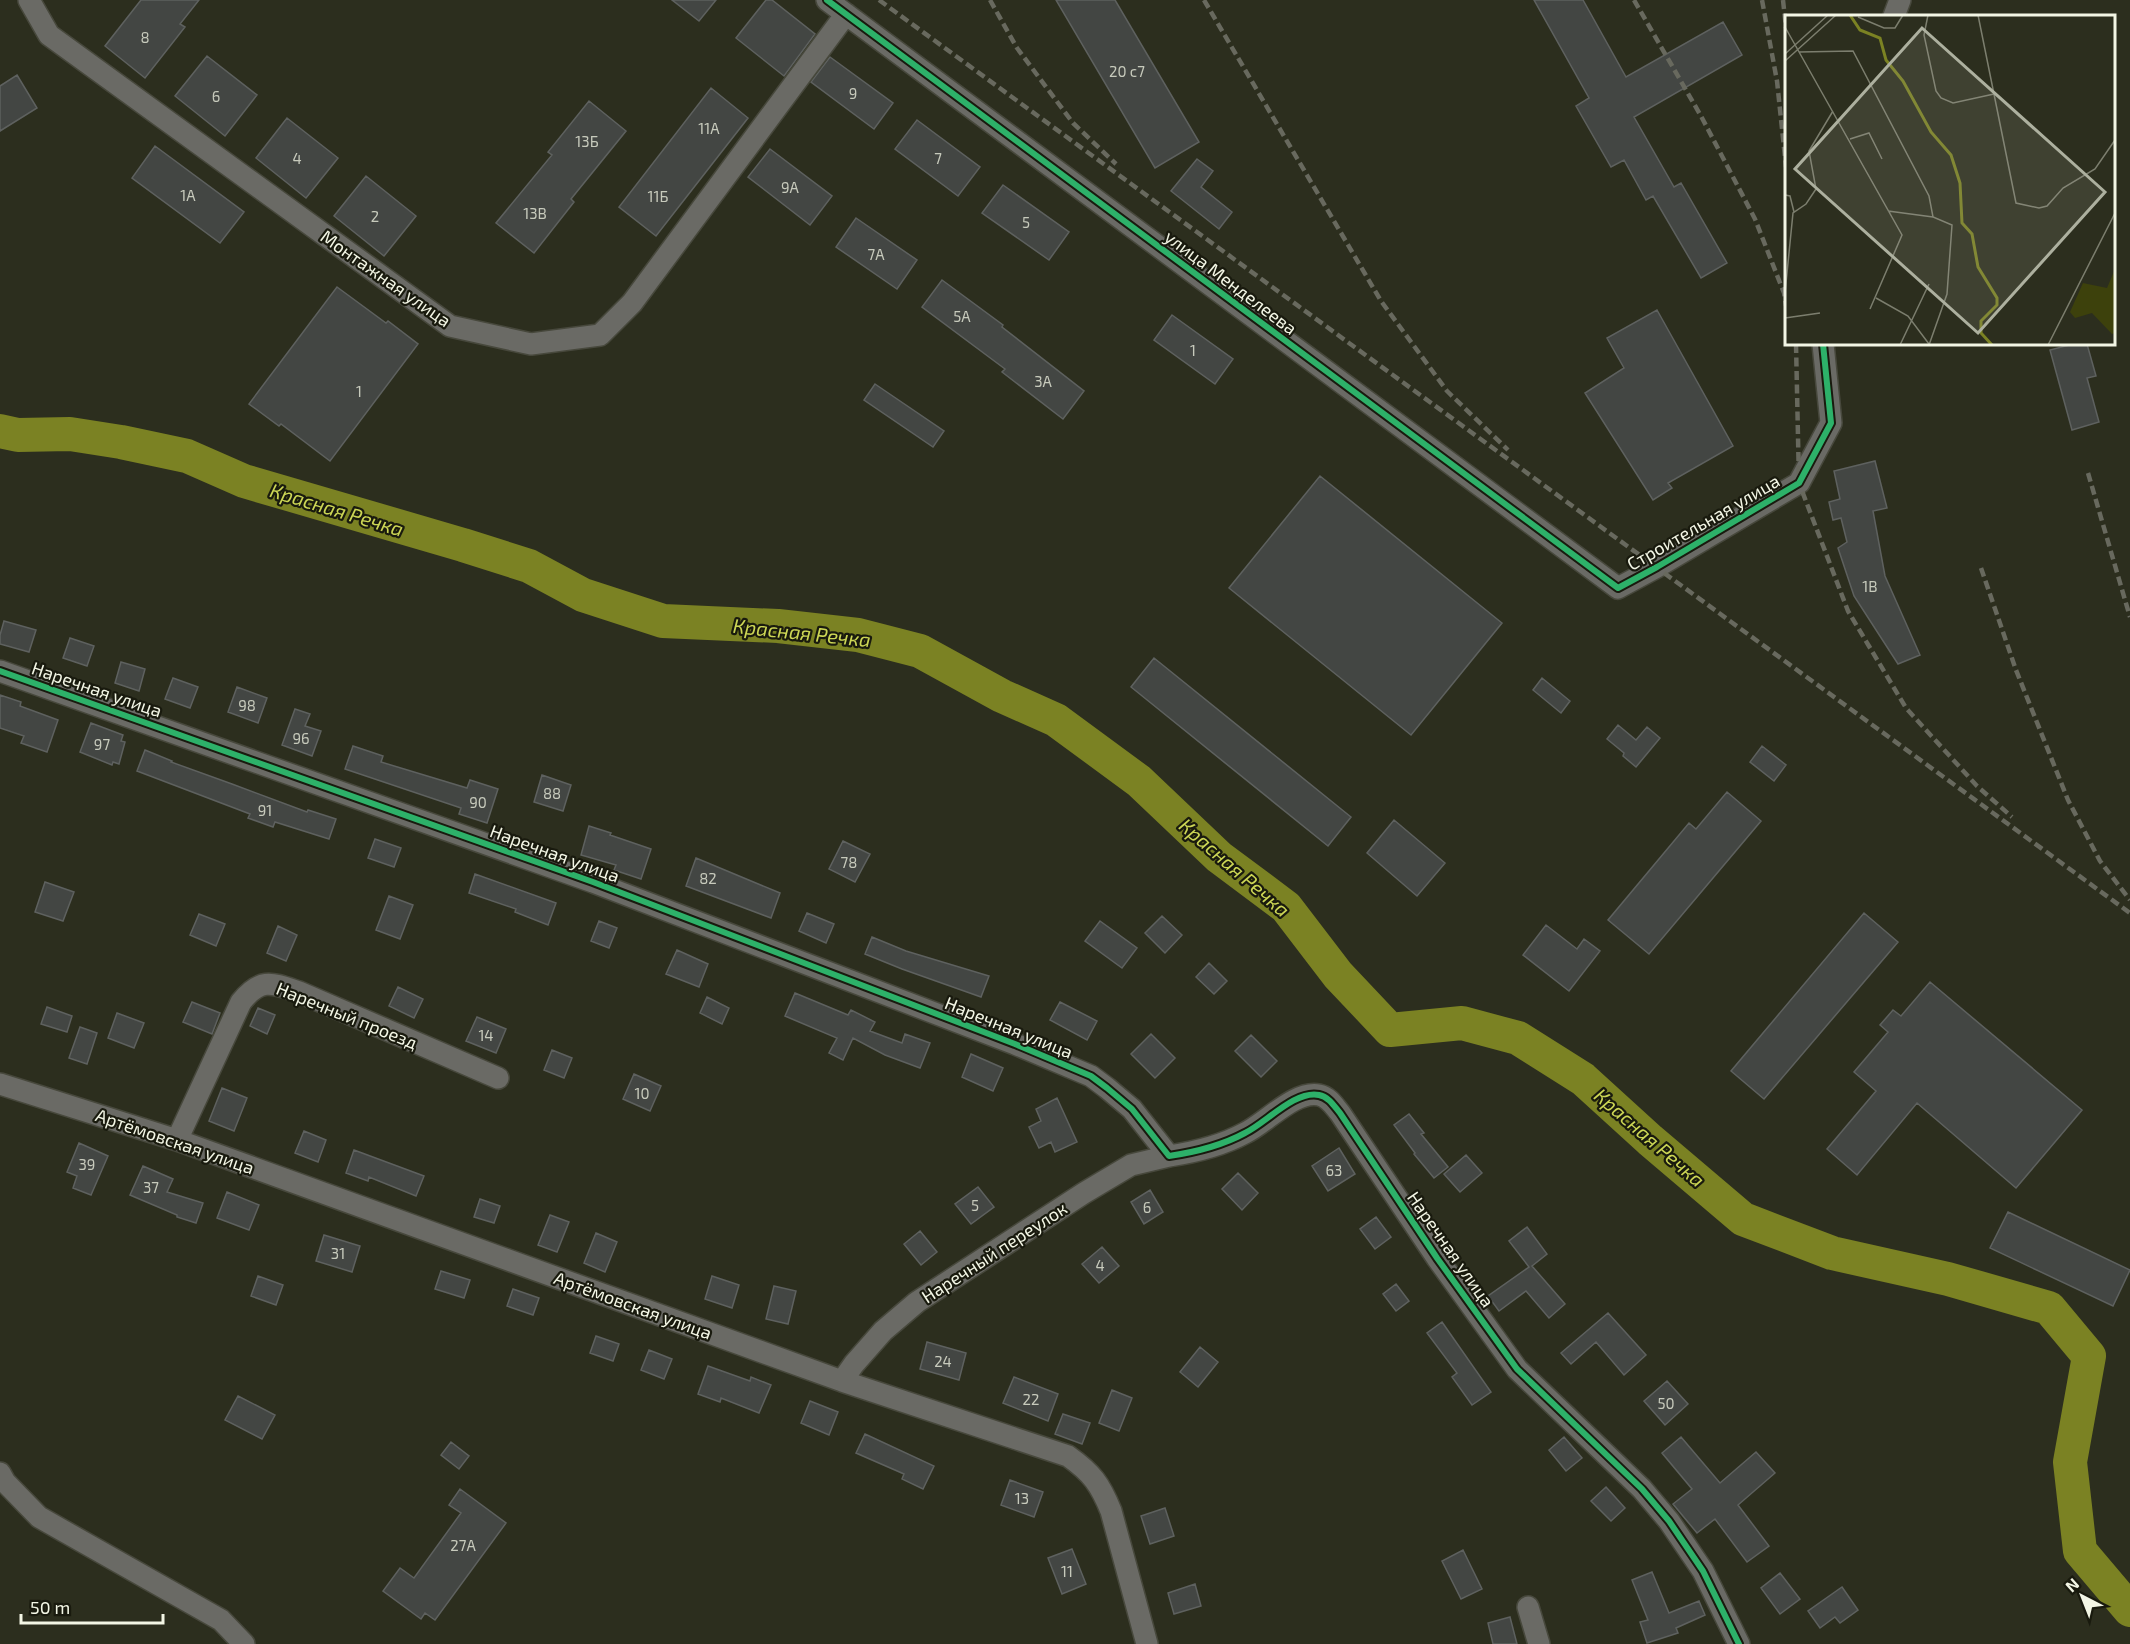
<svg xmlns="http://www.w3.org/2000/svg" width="2130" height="1644" font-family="'Exo 2',sans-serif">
	<rect width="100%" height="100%" fill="#2c2e1e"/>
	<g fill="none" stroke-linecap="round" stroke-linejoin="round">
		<path stroke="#7b8223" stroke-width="34" d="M0,431l18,4 52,-1 51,8 66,14 57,25 219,64 66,21 54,29 80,26 115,5 80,9 62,16 82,45 54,24 83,61 80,76 67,50 52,68 52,55 72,-7 56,15 65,41 67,61 93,79 89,34 116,26 101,29 40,48 -19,106 10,89 50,59"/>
	</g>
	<path fill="#434643" stroke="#5e615f" stroke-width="1.5" d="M141,0h58l-19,24 5,3 -40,51 -40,-32z
		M672,0h44l-17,21z
		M766,0h6l43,34 -31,42 -48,-38z
		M1056,0h59l84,142 -44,26z
		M1534,0h49l43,77 97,-55 19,33 -108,62 40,70 7,-4 46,80 -26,15 -48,-82 -7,4 -22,-40 -13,7 -35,-61 13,-8z
		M207,56l50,39 -32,41 -50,-40z
		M830,57l63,46 -19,26 -63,-47z
		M17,75l20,33 -37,23v-45z
		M711,88l37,30 -92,118 -37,-29z
		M589,101l37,30 -55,68 3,3 -40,51 -38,-30 56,-68 -4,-3z
		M287,118l51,40 -32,40 -50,-40z
		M917,120l63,47 -22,29 -63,-47z
		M155,146l89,66 -24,31 -88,-65z
		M770,149l62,47 -22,29 -62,-48z
		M1197,159l16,12 -12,16 31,25 -13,17 -48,-38z
		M366,176l50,40 -32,40 -50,-40z
		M1003,185l66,47 -20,28 -67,-47z
		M856,218l61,42 -20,29 -61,-42z
		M942,280l61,45 -1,2 82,64 -21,28 -61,-47 3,-3 -83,-62z
		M337,287l49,36 2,-2 30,23 -88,117 -49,-37 -2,2 -30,-22z
		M1657,310l76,136 -65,37 4,5 -19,12 -68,-107 39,-25 -17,-30z
		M1172,315l61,44 -18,25 -61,-44z
		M2073,344h14l9,32 -9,2 12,44 -27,8 -22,-80z
		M875,384l69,47 -11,16 -69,-47z
		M1875,461l12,47 -14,3 12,65 35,79 -22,9 -44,-68 -16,-48 9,-6 -6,-24 -8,2 -4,-18 11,-3 -6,-28z
		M1320,476l182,147 -91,112 -182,-147z
		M4,621l32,9 -7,22 -29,-8v-9z
		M70,638l24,8 -7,20 -24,-8z
		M1154,658l197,159 -23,29 -197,-159z
		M121,662l24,7 -6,22 -24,-8z
		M173,678l25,9 -8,21 -25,-9z
		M1542,678l28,23 -9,12 -28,-23z
		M237,687l30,11 -9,25 -30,-11z
		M0,695l21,7 -1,4 38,14 -11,32 -26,-9 3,-7 -24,-8z
		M295,709l15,5 -5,12 16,5 -9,25 -30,-11z
		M91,723l32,12 -2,6 4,1 -6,22 -6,-2 -1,3 -32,-13z
		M1618,725l18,15 11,-13 13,11 -24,29 -13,-11 1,-3 -17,-14z
		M353,746l30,10 -2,6 86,26 3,-8 28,9 -11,34 -28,-9 2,-6 -116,-39z
		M1762,746l24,19 -12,16 -24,-19z
		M145,750l27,11 -1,1 61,22 75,28 1,-2 28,9 -7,20 -54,-17 -2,5 -25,-9 2,-4 -113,-43z
		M542,775l29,10 -8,26 -29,-9z
		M1727,792l34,29 -112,133 -41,-34 81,-97 7,6z
		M1394,820l51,43 -28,33 -50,-43z
		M589,826l22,7 -1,2 41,14 -10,30 -27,-9 2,-5 -35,-10z
		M375,839l26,9 -7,19 -26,-9z
		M843,841l27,13 -15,28 -26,-13z
		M696,858l84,35 -9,25 -85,-32z
		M475,874l81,29 -8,22 -33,-13 1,-3 -47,-16z
		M45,882l29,10 -11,29 -28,-9z
		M389,896l24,9 -13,34 -24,-9z
		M807,913l27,11 -8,19 -27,-12z
		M1864,913l34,29 -134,157 -33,-28z
		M199,914l26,10 -9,22 -26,-11z
		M1162,916l20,19 -17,18 -20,-20z
		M599,921l18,7 -8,20 -18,-7z
		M1100,921l37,27 -15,20 -37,-27z
		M1546,925l31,24 7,-10 16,12 -31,40 -46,-36z
		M278,926l19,9 -11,26 -19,-8z
		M872,937l34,14 83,25 -8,21 -79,-28 -37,-15z
		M677,950l31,14 -9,23 -33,-13z
		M1209,963l18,18 -13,13 -18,-17z
		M1930,982l152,128 -66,78 -99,-85 -60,72 -30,-26 49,-58 -22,-19 34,-40 -8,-7 13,-15 8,6z
		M398,987l25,12 -9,19 -25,-12z
		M795,993l53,22 3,-5 24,12 -5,9 32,12 3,-9 25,9 -10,25 -35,-13 -32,-17 -10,22 -14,-7 8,-15 -52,-22z
		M707,997l22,11 -7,16 -22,-11z
		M192,1002l28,11 -8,21 -29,-12z
		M1060,1002l37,19 -10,19 -37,-20z
		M47,1007l25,9 -5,16 -26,-8z
		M258,1008l17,7 -8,19 -17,-8z
		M117,1013l27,10 -10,25 -26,-10z
		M477,1017l29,12 -10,24 -30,-12z
		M80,1027l17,6 -10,31 -18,-6z
		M1151,1034l24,24 -20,20 -24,-24z
		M1251,1035l26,26 -16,16 -26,-26z
		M552,1050l20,8 -8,20 -20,-8z
		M971,1054l32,14 -10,23 -31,-14z
		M634,1074l27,12 -11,25 -27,-12z
		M222,1088l25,10 -13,33 -25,-10z
		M1057,1098l20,44 -22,10 -4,-10 -12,6 -10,-21 12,-6 -5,-12z
		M1409,1114l15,19 -3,1 27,33 -14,11 -20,-24 1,-1 -21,-28z
		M304,1131l22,9 -8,22 -23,-9z
		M79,1143l29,13 -17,39 -18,-7 4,-12 -10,-4z
		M1339,1148l16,26 -27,17 -16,-25z
		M354,1150l70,26 -8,20 -47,-19 -1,4 -22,-8z
		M1466,1155l16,18 -22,19 -16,-18z
		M143,1166l30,13 -6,13 36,11 -7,20 -19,-6v-2l-47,-20z
		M1238,1173l20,20 -16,17 -20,-21z
		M978,1187l16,20 -23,17 -16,-20z
		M1150,1190l13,22 -19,12 -13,-22z
		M227,1192l32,13 -10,25 -32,-12z
		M480,1199l20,7 -6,17 -20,-6z
		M2008,1212l122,58 -17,36 -123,-58z
		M550,1215l19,7 -12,30 -19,-7z
		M1376,1217l15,20 -16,12 -15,-20z
		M1527,1227l20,27 -15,12 33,38 -16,14 -23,-27 -27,20 -11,-15 41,-29 -20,-26z
		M920,1231l17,21 -16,13 -17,-21z
		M596,1233l21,9 -12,30 -21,-9z
		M324,1235l36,11 -8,26 -36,-11z
		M1102,1247l17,19 -20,17 -17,-19z
		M441,1271l29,9 -6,18 -29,-9z
		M258,1276l25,9 -7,20 -25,-9z
		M712,1276l27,9 -7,23 -27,-9z
		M1396,1284l13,17 -13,10 -13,-17z
		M774,1286l22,5 -8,33 -22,-5z
		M513,1289l26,9 -6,17 -26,-9z
		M1608,1313l38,42 -22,20 -28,-33 -25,22 -10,-11z
		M1442,1322l49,70 -19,13 -20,-28 5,-4 -30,-40z
		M596,1336l23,8 -6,17 -23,-8z
		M927,1342l39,11 -7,27 -39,-11z
		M1200,1347l18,15 -20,25 -18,-15z
		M649,1350l23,9 -8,20 -23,-9z
		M708,1366l42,15 1,-4 20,8 -12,28 -38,-15 -1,4 -22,-8z
		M1014,1377l44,17 -10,27 -45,-18z
		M1667,1381l21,23 -23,21 -21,-24z
		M1112,1390l20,8 -13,33 -20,-8z
		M238,1396l37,19 -13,24 -37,-19z
		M810,1401l28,11 -9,23 -28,-12z
		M1063,1414l27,9 -8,21 -27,-10z
		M865,1434l69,32 -11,23 -21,-10 2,-5 -48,-21z
		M1564,1437l18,21 -16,13 -17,-21z
		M1681,1437l39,46 36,-31 19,21 -37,32 31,41 -22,16 -32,-43 -18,14 -24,-29 19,-15 -30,-36z
		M451,1442l18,14 -10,13 -18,-14z
		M1010,1480l33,12 -9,25 -33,-12z
		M1606,1487l19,21 -14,13 -20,-20z
		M460,1489l46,34 -71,97 -10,-7 -4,6 -38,-28 17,-23 14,10 47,-65 -12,-8z
		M1165,1508l9,28 -24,8 -9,-28z
		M1072,1549l14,35 -24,10 -14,-36z
		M1463,1550l19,39 -21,10 -19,-38z
		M1652,1572l17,41 30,-12 6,14 -29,13 2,5 -31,10 -7,-21 8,-2 -16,-40z
		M1780,1573l20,26 -20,15 -19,-26z
		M1195,1584l6,22 -27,8 -6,-21z
		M1842,1587l16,23 -18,13 -5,-6 -15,11 -12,-17z
		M1510,1617l7,27h-24l-5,-21z"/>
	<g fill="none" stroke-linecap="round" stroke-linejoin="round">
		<g stroke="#47483c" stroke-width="24">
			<path id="minor" d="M29,0l20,35 401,291 81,18 69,-9 32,-32 214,-289
				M827,0l791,588 39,-21 142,-84 32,-60 -8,-79
				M1894,16l6,-16
				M0,671l593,211 422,162 76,32 16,12 25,21 37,47c27,-4 52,-10 76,-23 21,-10 50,-43 74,-38 10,2 15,11 21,18l97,145 80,111 125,120 27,32 34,50 36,73
				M0,1084l177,56 665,241 226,75c24,17 32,28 43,55l36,133
				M177,1140l64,-138c20,-25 31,-19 58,-10l199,86
				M842,1381l12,-17 29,-33 34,-29 167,-109 47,-28 38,-9
				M0,1473l5,9 34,35 182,103 23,24
				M1528,1607l11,37"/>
		</g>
		<use href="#minor" stroke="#6a6a65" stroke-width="21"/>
		<path stroke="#68695e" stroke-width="4.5" stroke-dasharray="9 4.5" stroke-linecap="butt" d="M879,0l1251,913
			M990,0l27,48 56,75 43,41
			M1204,0l177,301 66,90 61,59
			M1634,0l67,116 54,103 29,74 2,13
			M1762,0l15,81 9,86
			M1783,0l3,28
			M1796,344l3,139 49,128 58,97 71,78 35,31
			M2088,473l42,144
			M1981,568l35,102 52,130 32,61 30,39"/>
		<g stroke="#191a0e" stroke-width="10">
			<path id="cycleway" d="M827,0l791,588 39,-21 142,-84 32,-60 -8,-79
				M0,671l593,211 422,162 76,32 16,12 25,21 37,47c27,-4 52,-10 76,-23 21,-10 50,-43 74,-38 10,2 15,11 21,18l97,145 80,111 125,120 27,32 34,50 36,73"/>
		</g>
		<use href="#cycleway" stroke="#2db169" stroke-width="6"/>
	</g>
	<g text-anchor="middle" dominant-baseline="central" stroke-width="4.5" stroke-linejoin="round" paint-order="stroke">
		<g font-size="15" fill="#c7cabc">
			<text x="145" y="37">8</text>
			<text x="1127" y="71">20 с7</text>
			<text x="853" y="93">9</text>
			<text x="216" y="96">6</text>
			<text x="709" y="128">11А</text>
			<text x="587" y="141">13Б</text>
			<text x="297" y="158">4</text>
			<text x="938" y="158">7</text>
			<text x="790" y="187">9А</text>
			<text x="188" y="195">1А</text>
			<text x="658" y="196">11Б</text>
			<text x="535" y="213">13В</text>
			<text x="375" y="216">2</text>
			<text x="1026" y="222">5</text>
			<text x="876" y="254">7А</text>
			<text x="962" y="316">5А</text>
			<text x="1193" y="350">1</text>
			<text x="1043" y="381">3А</text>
			<text x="359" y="391">1</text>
			<text x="1870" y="586">1В</text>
			<text x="247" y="705">98</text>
			<text x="301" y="738">96</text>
			<text x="102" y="744">97</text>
			<text x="552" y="793">88</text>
			<text x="478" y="802">90</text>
			<text x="265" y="810">91</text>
			<text x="849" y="862">78</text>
			<text x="708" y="878">82</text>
			<text x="486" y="1035">14</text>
			<text x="642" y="1093">10</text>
			<text x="87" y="1164">39</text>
			<text x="1334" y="1170">63</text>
			<text x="151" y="1187">37</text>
			<text x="975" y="1205">5</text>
			<text x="1147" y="1207">6</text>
			<text x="338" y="1253">31</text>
			<text x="1100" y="1265">4</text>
			<text x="943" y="1361">24</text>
			<text x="1031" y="1399">22</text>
			<text x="1666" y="1403">50</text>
			<text x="1022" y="1498">13</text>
			<text x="463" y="1545">27А</text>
			<text x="1067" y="1571">11</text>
		</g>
		<g font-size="18" fill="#f3f6e5" stroke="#191a0e">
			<text transform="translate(386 278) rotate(35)">Монтажная улица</text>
			<text transform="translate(1231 282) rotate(37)">улица Менделеева</text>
			<text transform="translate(1703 522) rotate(-30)">Строительная улица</text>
			<text transform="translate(97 689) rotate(19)">Наречная улица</text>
			<text transform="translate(555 853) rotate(20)">Наречная улица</text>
			<text transform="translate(347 1015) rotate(22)">Наречный проезд</text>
			<text transform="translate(1009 1027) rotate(22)">Наречная улица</text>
			<text transform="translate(175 1141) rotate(19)">Артёмовская улица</text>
			<text transform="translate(1451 1249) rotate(55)">Наречная улица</text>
			<text transform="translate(994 1252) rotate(-33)">Наречный переулок</text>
			<text transform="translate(633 1305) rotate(20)">Артёмовская улица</text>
		</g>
		<g font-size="20" font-style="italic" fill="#ccd655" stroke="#191a0e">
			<text transform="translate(337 509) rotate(17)">Красная Речка</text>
			<text transform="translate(802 632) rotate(6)">Красная Речка</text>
			<text transform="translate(1235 867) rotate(41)">Красная Речка</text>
			<text transform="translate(1650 1137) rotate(41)">Красная Речка</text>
		</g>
	</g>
	<g transform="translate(1785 15)">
		<rect width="330" height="330" fill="#2c2e1e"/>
		<path d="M330,254v64l-3,1 -20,-21 -17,5 -5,-6 13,-29 24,5z" fill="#3d410c"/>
		<path fill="none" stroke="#7b8223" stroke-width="3" d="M65,0l10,15 20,8 6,22 17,21 28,51 20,23 9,28 2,40 10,11 6,33 19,31v7l-16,16v12l11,12"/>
		<path fill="none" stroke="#7c7e6e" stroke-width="1.5" d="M143,0l-4,20 12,56 5,7 12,5 41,-9M193,0l38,188 23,5 8,-2 16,-18 32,-19 20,-29M73,2l26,11h11l8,-13M0,12l117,208 -32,74M14,37l54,-1 76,145 4,21 19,8 -5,69 -18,51M0,39l43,-39M0,46l51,-46M65,124l19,-6 13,26M0,180l5,1 4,16M103,196l45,6M0,278l8,-80 13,-9 10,-15 -7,-38 24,-40M91,283l32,18 21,28M0,303l35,-5M115,330l29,-61M263,330l67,-132"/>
		<path fill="#adb09f" fill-opacity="0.15" stroke="#adb09f" stroke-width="3" d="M137,13l183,164 -127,141 -183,-164z"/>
		<rect width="330" height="330" fill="none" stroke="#f3f6e5" stroke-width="3"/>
	</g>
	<g transform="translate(2082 1596) rotate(318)" stroke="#191a0e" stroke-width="4.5" paint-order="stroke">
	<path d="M0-4.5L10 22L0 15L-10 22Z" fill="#f3f6e5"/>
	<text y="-9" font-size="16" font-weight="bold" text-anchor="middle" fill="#f3f6e5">N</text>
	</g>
	<path d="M21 1614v9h142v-9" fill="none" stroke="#f3f6e5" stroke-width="3"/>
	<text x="30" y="1614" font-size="18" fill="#f3f6e5" stroke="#191a0e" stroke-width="4.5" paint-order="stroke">50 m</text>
</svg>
